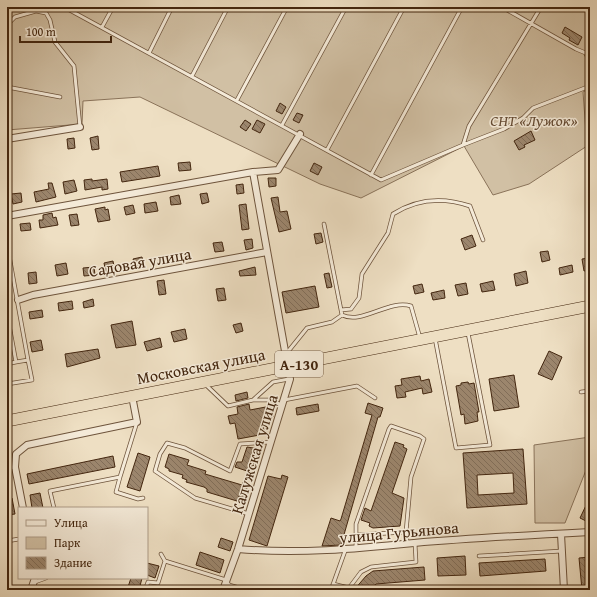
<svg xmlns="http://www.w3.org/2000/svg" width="597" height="597" font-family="'Gentium Book Plus',serif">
	<defs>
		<pattern id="building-back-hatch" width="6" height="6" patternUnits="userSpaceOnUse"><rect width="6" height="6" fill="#9c866d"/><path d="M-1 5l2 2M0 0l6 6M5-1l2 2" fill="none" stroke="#816d58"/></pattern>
	</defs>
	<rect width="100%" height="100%" fill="#eedfc3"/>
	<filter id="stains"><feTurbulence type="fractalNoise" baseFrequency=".005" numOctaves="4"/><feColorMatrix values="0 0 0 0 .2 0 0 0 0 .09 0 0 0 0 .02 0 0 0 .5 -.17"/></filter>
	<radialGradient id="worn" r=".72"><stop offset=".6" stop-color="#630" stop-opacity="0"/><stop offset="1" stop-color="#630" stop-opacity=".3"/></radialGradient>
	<path fill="#d1c0a4" stroke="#8a735a" d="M7,7h583v81l-7,4 4,54 -58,38 -36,11 -29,-49 -103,52 -41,-14 -180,-87 -57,4 -1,23 -75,6z
		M590,437v23l-25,63h-30l-1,-78z"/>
	<path fill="url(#building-back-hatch)" stroke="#43260f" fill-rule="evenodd" d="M565,27l17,10 -4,8 -9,-5 1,-2 -8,-5z
		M280,103l6,4 -4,7 -6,-3z
		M297,113l6,2 -4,8 -6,-3z
		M245,120l6,4 -5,7 -6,-4z
		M257,120l8,4 -5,9 -8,-4z
		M531,131l4,9 -11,5 1,2 -6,3 -5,-9z
		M98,136l1,13 -7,1 -2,-12z
		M74,138l1,10 -7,1 -1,-10z
		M190,162l1,8 -12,1 -1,-8z
		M314,163l8,4 -4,8 -8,-4z
		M158,166l2,10 -38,6 -2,-10z
		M268,178h8v8l-7,1z
		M92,179v2l15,-2 1,10 -6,1v-3l-17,3 -1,-10z
		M74,180l3,11 -12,3 -2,-12z
		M48,183h4l4,14 -20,5 -2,-10 15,-3z
		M243,184l1,9 -7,1 -1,-9z
		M21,193l1,9 -9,2 -2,-10z
		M207,193l2,9 -7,2 -2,-10z
		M179,195l2,9 -10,1 -1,-8z
		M278,197l2,15 7,-1 4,18 -12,3 -8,-34z
		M156,202l2,9 -13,2 -1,-9z
		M246,204l3,25 -7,1 -3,-25z
		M133,205l2,8 -9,2 -2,-8z
		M105,207v3l3,-1 2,11 -12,2 -3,-13z
		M52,213l1,5 3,-1 2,8 -18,3 -1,-8h4v-5z
		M77,214l2,11 -8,1 -2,-11z
		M30,223l1,7 -10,1 -1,-7z
		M321,233l2,9 -7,2 -2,-10z
		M472,235l4,11 -11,4 -4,-11z
		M252,239l1,9 -7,2 -2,-10z
		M222,242l2,9 -9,1 -2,-9z
		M548,251l2,9 -8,2 -2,-10z
		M142,257l2,9 -8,2 -3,-9z
		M588,258l2,12 -6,1 -2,-12z
		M113,261l2,10 -9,2 -2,-10z
		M66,263l2,11 -11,2 -2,-11z
		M572,265l1,7 -13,3 -1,-7z
		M94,267l1,8 -11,1 -1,-8z
		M255,267l1,8 -16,1 -1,-5z
		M526,271l2,12 -12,3 -2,-12z
		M36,272l1,11 -8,1 -1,-11z
		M329,273l3,14 -5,1 -3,-14z
		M164,280l2,14 -7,1 -2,-14z
		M493,281l2,9 -13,2 -2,-8z
		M466,283l2,11 -10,2 -3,-11z
		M422,284l2,8 -9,2 -2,-8z
		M315,286l4,21 -33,6 -4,-21z
		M224,288l2,12 -8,1 -2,-12z
		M444,290l1,8 -12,2 -2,-7z
		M93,299l1,7 -10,2 -1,-6z
		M72,301l1,8 -14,2 -1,-8z
		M42,310l1,7 -13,2 -1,-7z
		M132,321l4,24 -20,3 -5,-23z
		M241,323l2,8 -7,2 -3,-8z
		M185,329l2,10 -13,3 -3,-10z
		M160,338l2,9 -15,4 -3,-9z
		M41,340l2,10 -11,2 -2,-10z
		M98,349l2,9 -33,9 -2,-13z
		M549,351l13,6 -10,23 -14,-6z
		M514,375l5,32 -25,4 -5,-32z
		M420,376l1,5 8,-2 3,13 -9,2 -1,-6 -17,4 1,5 -9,1 -2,-12 7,-1 -1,-6z
		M468,382l1,2 5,-1 5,29h-2l1,9 -13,3 -1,-10 -3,1 -5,-29 5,-1v-2z
		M247,392l1,6 -12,3 -1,-6z
		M368,403l15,5 -3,9h-2l-37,128 -19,1 9,-28 9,3 1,-2 31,-104 -7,-2z
		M249,404l1,6 21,-4 2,11 -11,3 3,14 -27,5 -3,-16 -5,1 -2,-8 10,-2 -1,-7z
		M318,404l1,7 -22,4 -1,-7z
		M395,442l9,3 -1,2 4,2 -15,44 12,5 -4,28 -27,2 -4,-2 1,-3 -9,-3 4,-12 6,3z
		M247,447l13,2 -5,17 -3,-1 -1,5 -3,-1 -1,2 -12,-4 2,-5h5z
		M523,449l4,55 -60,4 -4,-55zM513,473l1,20 -36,2 -1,-20z
		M138,453l12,4 -10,34 -13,-4z
		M169,454l20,6 -2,5 19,6 -1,3 37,11 1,-3 5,2 -4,14 -5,-2 -2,5 -30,-9v-3l-3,-2 -18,-5 1,-2 -5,-2 1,-3 -14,-4v-2l-4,-2z
		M113,456l2,11 -86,17 -2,-10z
		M282,475l6,2 -21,69 -18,-6 19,-64 13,3z
		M40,493l3,15h-11l-2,-13z
		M590,497v26l-10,-5z
		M12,498l3,16 -8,1v-16z
		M221,538l12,4 -3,9 -12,-4z
		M200,552l24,8 -4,13 -24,-8z
		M465,556l1,19 -28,1 -1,-18z
		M590,557v33h-8l-3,-32z
		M545,559l1,12 -66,5 -1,-13z
		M147,563l12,3 -4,12 -8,-3z
		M424,567l1,13 -49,4 -5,6h-17l12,-14 7,-5z
		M131,578h11l-3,12h-12z"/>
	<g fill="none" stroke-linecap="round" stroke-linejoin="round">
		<g stroke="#6e543c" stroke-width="4.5">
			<path id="lane" d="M37,7l-1,4 10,2 4,7 5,22 19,24 6,61
				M64,7l317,173 82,-35 6,-19 72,-119
				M502,7l74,42 12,5 2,-4
				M7,25l8,-8 21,-6
				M102,27l11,-20
				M149,53l23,-46
				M192,76l36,-69
				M7,87l53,10
				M237,100l50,-93
				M282,125l64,-118
				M463,145l41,-16 19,-11 10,-10 57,-22
				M327,150l77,-143
				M371,175l91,-168
				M7,244l21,116 -12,2
				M341,310l10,-1 8,-11 3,-24 26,-41 5,-19c25,-16 50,-17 77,-8l13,34
				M7,314l9,48 -9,2
				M342,315c20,10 47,-16 69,-9l9,32
				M435,338l21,110 34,-3 -22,-112
				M286,354l21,-26 25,-6 10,-7 -18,-91
				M7,384l25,-4 -4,-20
				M205,384l23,22 25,-6 20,-18 16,-3
				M581,392l9,-1
				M253,400h18l11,5
				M284,400l73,-14 18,12
				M7,468l8,-1
				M120,477l-4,15 22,7 5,-1
				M54,508l-4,-17 70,-14 17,-55
				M249,514l-54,-16 -40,-27 5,-17 7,-11 18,5 45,23 10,-27 31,-2
				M356,535l50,-3
				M7,541l12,-2
				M356,548v-24l33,-95 2,-3 29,10 4,3 -13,38 -5,55 1,11
				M161,554l4,7
				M479,556l83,-5
				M35,582l11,-4
				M333,584l16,4 12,-16 10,-5 45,-5 -1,-19
				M145,590l3,-8 10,1 7,-22 61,19 3,5 17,5
				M331,590l14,-39"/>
		</g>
		<g stroke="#6e543c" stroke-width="8">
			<path id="street" d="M588,54l2,1
				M7,139l73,-12
				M7,216l246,-44
				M18,300l15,-5 234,-43
				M23,508l-8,-41 1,-13 11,-9 110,-23 -5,-26
				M561,534l3,56
				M238,549c60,5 117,0 176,-6 59,-5 117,-8 176,-11
				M31,590l4,-12
				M223,590l15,-41 52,-170 -37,-207 25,-2 22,-36"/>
		</g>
		<g stroke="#43260f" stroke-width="12">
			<path id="highway" d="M7,421l583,-115"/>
		</g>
		<use href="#lane" stroke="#f4ead8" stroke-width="3"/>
		<use href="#street" stroke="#f4ead8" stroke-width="6"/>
		<use href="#highway" stroke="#eedfc3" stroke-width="11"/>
	</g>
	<g text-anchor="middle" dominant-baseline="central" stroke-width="3" stroke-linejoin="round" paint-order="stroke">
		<rect fill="#f4ead8" stroke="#78614b" stroke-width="1" x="275" y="351" width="48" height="26" rx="3"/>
		<g font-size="15" font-weight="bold" fill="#43260f">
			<text x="299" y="364">А-130</text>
		</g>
		<g font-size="16" font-style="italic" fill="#664c34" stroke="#f4ead8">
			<text x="534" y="120">СНТ «Лужок»</text>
		</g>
		<g font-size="16" fill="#43260f" stroke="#f4ead8">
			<text transform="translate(140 262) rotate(-10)">Садовая улица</text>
			<text transform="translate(201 366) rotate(-11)">Московская улица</text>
			<text transform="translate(254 454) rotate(-73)">Калужская улица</text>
			<text transform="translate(399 532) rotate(-5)">улица Гурьянова</text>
		</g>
	</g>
	<rect width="597" height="597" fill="none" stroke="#eedfc3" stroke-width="24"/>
	<rect x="8" y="8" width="581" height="581" fill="none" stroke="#43260f" stroke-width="2"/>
	<rect x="12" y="12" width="573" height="573" fill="none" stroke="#43260f"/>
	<rect x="18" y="507" width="130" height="72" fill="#f4ead8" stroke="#ad9c88"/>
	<rect x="26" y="520" width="20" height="6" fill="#f4ead8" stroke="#ad9c88"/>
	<text x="54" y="527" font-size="12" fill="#43260f">Улица</text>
	<rect x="26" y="537" width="20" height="12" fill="#d1c0a4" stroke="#ad9c88"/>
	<text x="54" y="547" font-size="12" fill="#43260f">Парк</text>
	<rect x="26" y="557" width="20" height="12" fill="url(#building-back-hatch)" stroke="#ad9c88"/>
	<text x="54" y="567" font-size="12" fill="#43260f">Здание</text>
	<path d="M20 36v6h91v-6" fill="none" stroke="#43260f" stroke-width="2"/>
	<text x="26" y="36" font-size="12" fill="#43260f" stroke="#f4ead8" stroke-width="3" paint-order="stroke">100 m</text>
	<rect width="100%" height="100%" filter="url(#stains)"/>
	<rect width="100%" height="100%" fill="url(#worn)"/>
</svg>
